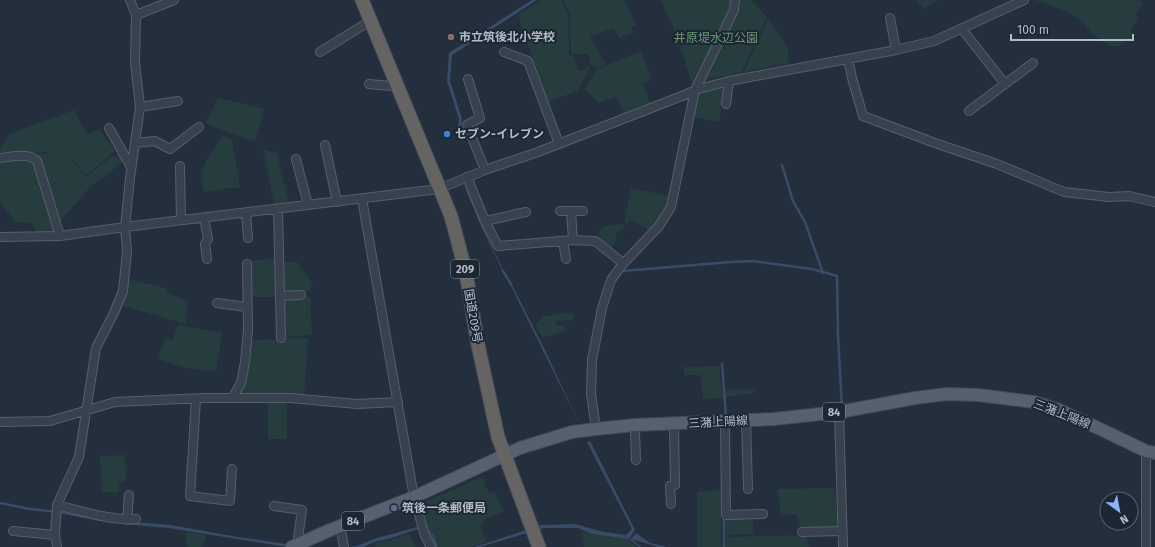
<svg xmlns="http://www.w3.org/2000/svg" width="1155" height="547" font-family="'Fira Sans','Noto Sans JP',sans-serif">
	<rect width="100%" height="100%" fill="#242f3e"/>
	<path fill="#263c3f" d="M541,0h20l7,14 1,41 5,1 4,14 5,1 5,-5 2,3 -13,22 -29,11 -30,-87z
		M563,0h43l1,2 3,-2h14l12,25 -5,2 2,6 -14,5 -6,-10 -23,9 16,27 -7,4 -9,-4 -1,-10h-18l-1,-40z
		M661,0h90l16,17 -25,55 -50,11 -16,-49z
		M917,0h20l-13,9z
		M1034,0h106l3,3 -8,11 3,4 -7,11v8l-14,10c-18,-1 -30,-24 -45,-32 -11,-7 -25,-11 -38,-15z
		M768,19l19,27 2,17 -45,9z
		M641,51l11,28 -9,4 7,20 -26,11 -7,-18 -18,7 -14,-14 11,-19z
		M724,87l-5,35 -27,-5 7,-23z
		M218,98l46,11 -9,33 -50,-19z
		M74,110l13,24 13,-4 15,21 -29,24 -21,-24 21,26 25,-20 13,-4 5,5 -38,28 -29,33 -4,12 -19,3 -9,-11 -15,-1 -15,-21v-41l61,-9 -61,5v-8l9,-14z
		M223,136l9,4 8,47 -36,5 -3,-16 4,-14z
		M263,149l14,4 12,49 -15,2z
		M631,188l38,8 -2,11 -17,23 -20,-10 -2,3 -4,1z
		M625,224l-1,4 -9,6 2,5 -6,11 -12,-12 1,-9 4,-3z
		M276,258v39h-25l-2,-36z
		M282,262h15l16,22 -4,7 -26,1z
		M126,279l40,9 3,6 19,7 -2,23 -66,-19z
		M310,296l2,39 -28,2 -1,-39z
		M565,313l10,2 -3,5 -16,1 -1,4h9l1,6 -23,7 -4,-7 -2,-7 7,-8z
		M178,325l44,8 -6,38c-20,1 -39,-6 -58,-12l7,-21 8,2z
		M308,338l-4,58h-64l4,-14 5,-42z
		M719,366l4,32 -20,1 -3,-24h-16v-8z
		M755,389v4l-29,4 -1,-7z
		M268,402h19v37h-19z
		M125,455l1,26 -7,2v9l-17,1 -2,-37z
		M482,477l3,4 -1,3 5,9 6,-1 9,20 -19,7 -4,8 6,15 -15,5h-35l-5,-14 -8,-7 -4,-22z
		M835,488l3,40 -37,2 -4,-16 -16,1 -4,-26z
		M721,490v57h-24v-55z
		M726,518h27l1,16 -28,1z
		M582,531l9,3 36,5 7,5 2,3h-52z
		M185,532l22,3 -5,12h-15z
		M409,533l7,14h-40l-1,-4 13,-2z
		M806,535l3,12h-83v-10z"/>
	<path fill="#394c67" d="M532,0h5l-85,55 -2,26 12,38 -2,15 -3,-2 2,-13 -12,-38 2,-28z
		M465,188h1l16,38 23,48h-1l-22,-46z
		M510,281l34,67 35,75 -70,-141z
		M590,441l45,89 -6,9 -37,-5 -14,-6h-34l-64,19h-5l66,-22 35,-1 16,5 12,3 22,3 6,-6 -45,-87z
		M65,511l68,11 37,3 68,12 55,8 -6,2 -118,-19 -58,-5 -47,-9z
		M418,527c14,1 16,8 20,20h-3l-4,-12 -7,-6h-6l-30,10 -14,3 -10,5h-15l8,-1 20,-8z
		M636,533l14,10 17,4h-9l-26,-8 9,8h-2l-9,-7z"/>
	<g fill="none" stroke-linecap="round" stroke-linejoin="round">
		<path stroke="#394c67" stroke-width="2.5" d="M782,165l11,36 12,21 18,51
			M503,271l8,13
			M622,271l109,-9 22,-1 59,8 25,7 1,60 4,71
			M722,364l4,52
			M0,503l30,6 37,4
			M724,519v28"/>
		<g stroke="#565f6c" stroke-width="10">
			<path id="minor" d="M136,15l38,-15
				M890,18l6,32
				M962,29l43,55
				M320,52l50,-31
				M504,52l24,9 31,83
				M848,59l4,19 11,38 72,27 62,21 67,28 45,5 20,-1 26,6
				M468,79l12,39 -13,7 18,45
				M369,84l22,2
				M726,104l3,-23
				M140,107l38,-6
				M969,111l64,-48
				M109,128l22,39
				M135,143l20,-2 15,8 29,-22
				M325,145l12,57
				M0,158c11,-1 28,-6 37,3l23,75
				M296,159l12,46
				M180,166l1,54
				M467,177l18,44 13,25 75,-6 22,1 28,22
				M362,199l52,298 11,39 6,11
				M278,209l3,129
				M560,211h23
				M571,211l2,29
				M246,213l2,25
				M204,218l4,21 -3,5 2,15
				M485,221l41,-9
				M0,237l60,-1 65,-9 314,-38 46,-19 53,-18 149,-58 8,-4 34,-9 167,-31 38,-9 90,-41
				M563,241l3,18
				M280,296l21,-1
				M217,303l30,4
				M232,398l9,-15 4,-21 3,-32 -1,-66
				M196,399l-6,97 40,5 2,-32
				M839,412l4,135
				M746,420l2,69
				M725,421l1,94 37,-1
				M0,422l50,-1 65,-19 88,-4h87l67,6 41,-2
				M596,429l-5,-35 1,-34 10,-52 9,-28 11,-15 37,-39 12,-19 24,-117 39,-80 1,-10
				M635,432l1,28
				M1146,451v96
				M671,504l-1,-18 5,-1 -1,-61
				M57,505c25,6 55,16 79,14
				M274,506l28,4 -5,35
				M127,520l2,-25
				M340,526l4,21
				M13,531l42,4
				M802,532l40,-1
				M57,547l-2,-12 2,-30 22,-48 17,-109 17,-33 10,-24 4,-40 -2,-24 5,-49 10,-71 -5,-45 1,-47 -6,-15"/>
		</g>
		<g stroke="#414a57" stroke-width="14">
			<path id="primary" d="M292,547l38,-17 84,-33 106,-49 52,-16 24,-3 39,-4 139,-6 65,-7 76,-14 32,-4 31,1 56,7 25,8 39,18 48,23 9,2"/>
		</g>
		<g stroke="#434c59" stroke-width="15">
			<path id="trunk" d="M362,0l89,216 15,57 12,72 20,92 41,110"/>
		</g>
		<use href="#minor" stroke="#38414e" stroke-width="8"/>
		<use href="#primary" stroke="#56606e" stroke-width="12"/>
		<use href="#trunk" stroke="#656462" stroke-width="13"/>
	</g>
	<circle fill="#8d6e63" stroke="#1d2633" stroke-width="1.5" cx="451" cy="37" r="4"/>
	<circle fill="#3f7fe0" stroke="#1d2633" stroke-width="1.5" cx="447" cy="134" r="4"/>
	<circle fill="#5c6f8a" stroke="#1d2633" stroke-width="1.5" cx="394" cy="508" r="4"/>
	<g text-anchor="middle" dominant-baseline="central" stroke-width="4" stroke-linejoin="round" paint-order="stroke">
		<g fill="#1d2633" stroke="#878f9c" stroke-width="1">
			<rect x="451" y="260" width="28" height="18" rx="3"/>
			<rect x="823" y="403" width="22" height="18" rx="3"/>
			<rect x="342" y="512" width="22" height="18" rx="3"/>
		</g>
		<g font-size="11" font-weight="bold" fill="#b4bcc9">
			<text x="465" y="269">209</text>
			<text x="834" y="412">84</text>
			<text x="353" y="521">84</text>
		</g>
		<g font-size="12" font-weight="bold" fill="#b4bcc9" stroke="#1d2633" text-anchor="start">
			<text x="459" y="37">市立筑後北小学校</text>
			<text x="455" y="134">セブン-イレブン</text>
			<text x="402" y="508">筑後一条郵便局</text>
		</g>
		<g font-size="12" fill="#6b9a76" stroke="#1d2633">
			<text x="716" y="38">井原堤水辺公園</text>
		</g>
		<g font-size="12" fill="#b4bcc9" stroke="#1d2633">
			<text transform="translate(473 316) rotate(80)">国道209号</text>
			<text transform="translate(1062 414) rotate(21)">三潴上陽線</text>
			<text transform="translate(718 422) rotate(-3)">三潴上陽線</text>
		</g>
	</g>
	<g transform="translate(1119 511) rotate(148)"><circle r="19" fill="#1d2633" stroke="#59626f"/>
	<path d="M0-3L7 15L0 10L-7 15Z" fill="#8ab4f8"/>
	<text y="-6" font-size="11" font-weight="bold" text-anchor="middle" fill="#b4bcc9">N</text>
	</g>
	<path d="M1011 34v6h122v-6" fill="none" stroke="#b4bcc9" stroke-width="2"/>
	<text x="1017" y="34" font-size="12" fill="#b4bcc9" stroke="#1d2633" stroke-width="3" paint-order="stroke">100 m</text>
</svg>
